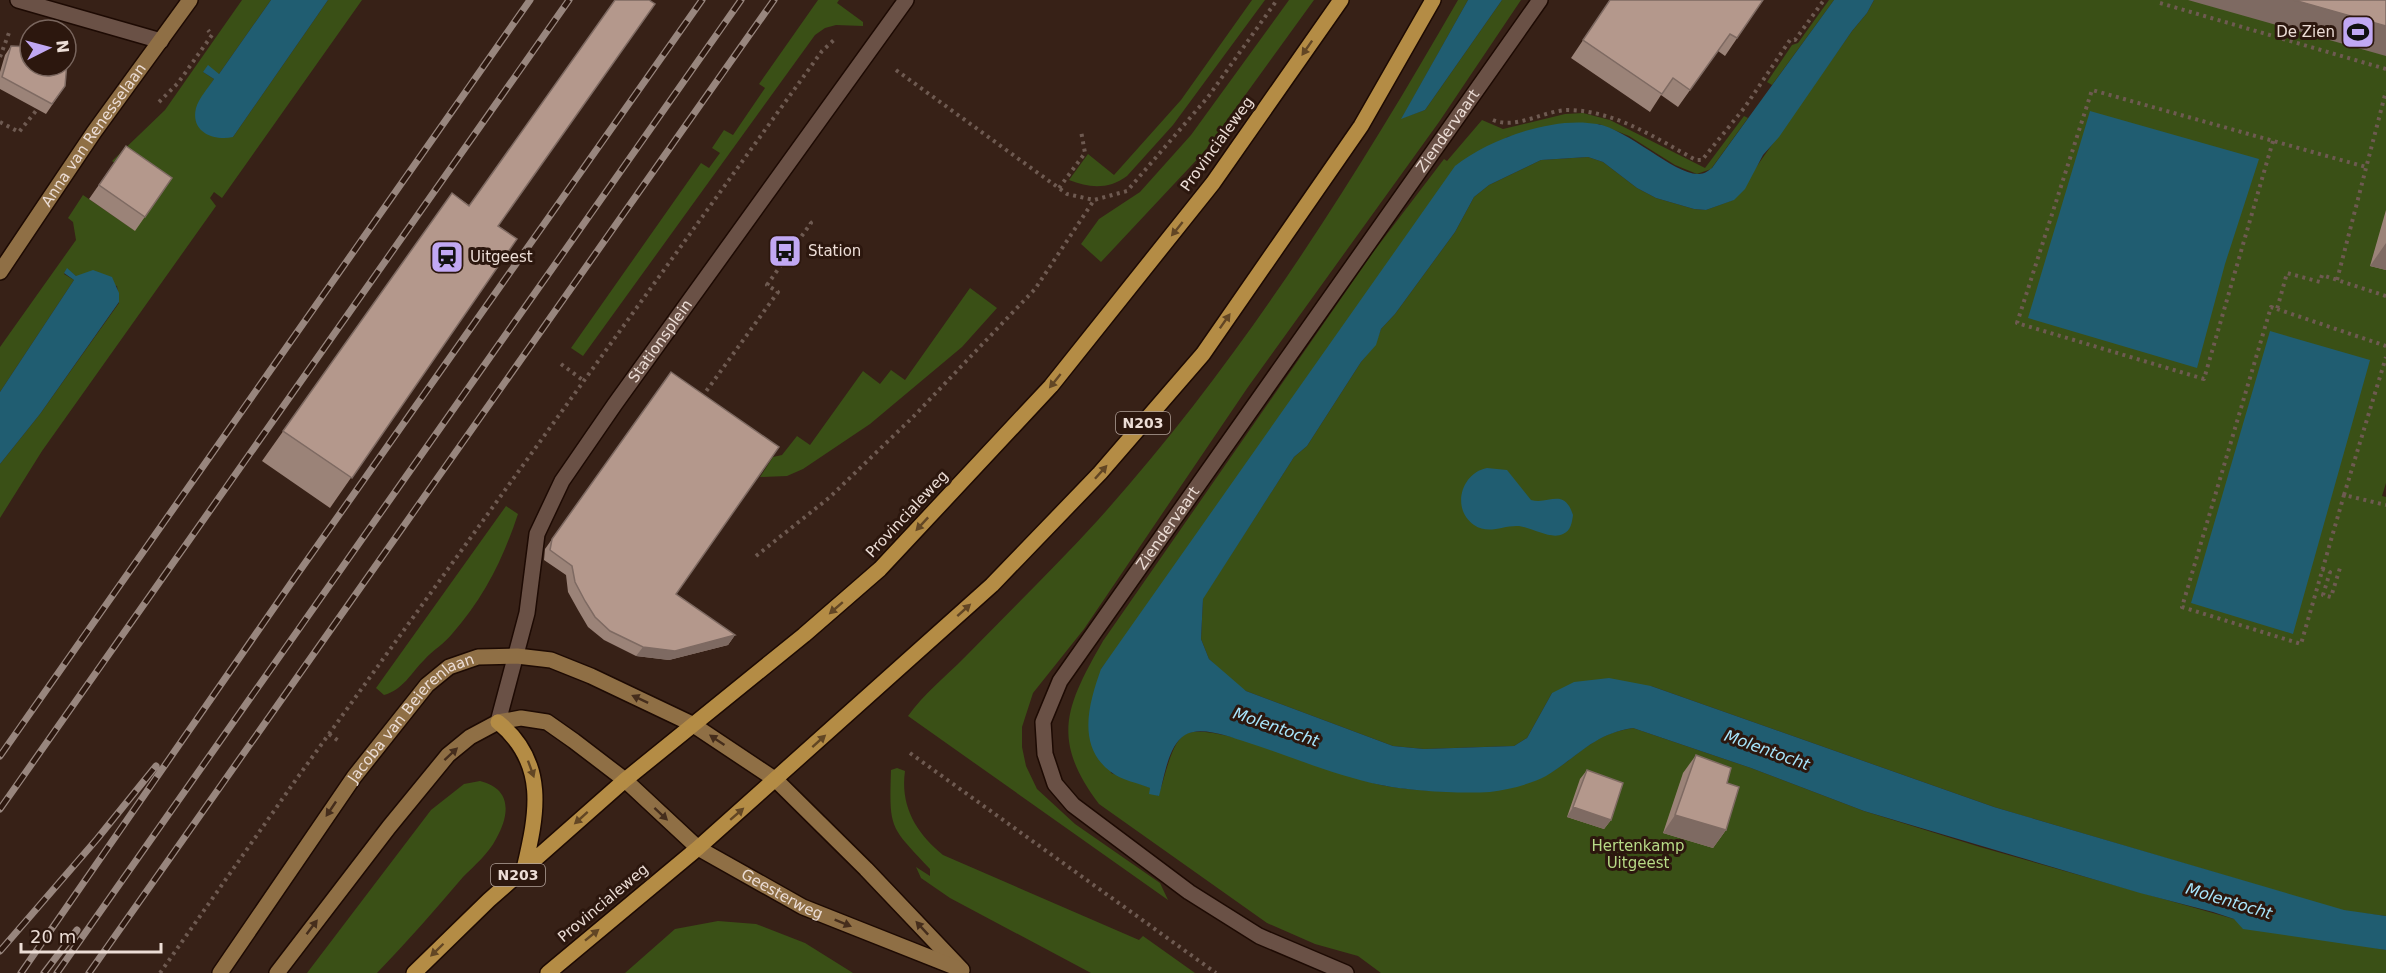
<svg xmlns="http://www.w3.org/2000/svg" width="2386" height="973" font-family="'DejaVu Sans',sans-serif">
	<rect width="100%" height="100%" fill="#372117"/>
	<path fill="#3a5016" d="M242,0h29l-52,74 -16,-2 11,7 -18,30 37,28 95,-137h34l-140,198 -8,-6 -4,6 6,8 -174,245 -42,67v-54l40,-50 79,-111 -2,-17 -41,-10 -9,-7 -3,5 10,6 -74,112v-45l76,-107 -3,-18 -5,-4 15,-23 51,35 22,-36 -44,-33 53,-51z
		M818,0h21l-2,3 26,19v4l-27,-1 -11,3 -10,7 -232,321 -12,-8 130,-185 8,5 11,-15 -8,-5 12,-18 9,5 32,-47 -6,-4z
		M1252,0h13l-92,125 -46,51c-19,14 -38,12 -58,4l19,-26 26,21 67,-75z
		M1289,0h25l-110,152 -103,110 -20,-18 18,-25 41,-27 51,-57z
		M1458,0h10l-66,118 23,-8 77,-110h19l-82,122 -191,265 -164,242 -51,64 -11,34v20l4,19 11,23 38,35 85,59 8,17 -260,-184c15,-21 38,-40 57,-59 44,-45 90,-90 133,-137 142,-158 254,-336 360,-520z
		M1829,0h5l-62,85 -5,-3 25,-37 6,-2z
		M1874,0h512v483l-4,13 4,1v419l-42,-5 -350,-104 -343,-121 -99,7 -25,45 -13,8 -90,3 -31,-3 -147,-55 -11,-7 -26,-25 -8,-20 2,-41 91,-141 13,-11 54,-84 14,-17 6,-16 14,-15 60,-82 19,-35 15,-12 52,-25 47,-3 15,5 34,26 19,10 38,11 12,1 27,-10 119,-169 15,-18z
		M1583,113l27,7 95,48 39,-52 4,2 -37,51 -14,5 -22,-9 -46,-29 -30,-12 -92,13 -406,532 10,104 40,15 7,8c7,-16 13,-58 30,-63 33,-10 152,43 193,52 25,5 55,6 81,7 24,1 63,-5 84,-17 34,-18 43,-40 87,-47l118,40 113,43 116,36 254,72 152,31v23h-1005l-23,-17 -43,-12 -48,-21 -168,-119c-49,-65 -33,-98 4,-163l271,-390 70,-92 3,2 35,-41 21,9 62,-15z
		M970,288l27,20 -35,39 -92,77 -67,45 -16,7 -27,1 13,-20 9,-2 15,-19 13,9 53,-74 17,13 11,-14 14,10z
		M506,506l12,8c-15,45 -34,84 -66,120 -8,10 -19,16 -27,25 -14,14 -22,31 -41,36l-8,-7z
		M897,768l8,3c-5,35 11,62 38,84l196,85 4,-4 52,37h-104l-141,-75 -29,-20 -5,-11 14,9v-7c-40,-43 -41,-39 -39,-99z
		M480,781c32,8 30,33 16,58 -7,14 -22,27 -33,38 -28,33 -56,65 -86,96h-70l124,-163 33,-26z
		M718,921l38,3 49,19 48,30h-228l50,-44z"/>
	<path fill="#205d71" d="M271,0h57l-95,137c-18,4 -43,-4 -37,-29 3,-10 12,-20 18,-29l-11,-7 5,-7 11,9z
		M1468,0h34l-77,110 -24,9z
		M1834,0h40l-7,13 -15,18 -73,106 -16,18 -18,34 -11,11 -28,10 -12,-1 -38,-11 -19,-10 -34,-26 -15,-5 -47,3 -52,25 -15,12 -19,35 -60,82 -14,15 -5,16 -15,17 -54,84 -13,11 -91,142 -2,40 8,20 37,32 147,55 31,3 90,-3 13,-8 25,-45 22,-11 35,-4 42,8 343,121 350,103 42,6v34l-143,-21 -9,-10 -21,-7 -73,-19 -276,-82 -113,-43 -118,-40c-40,6 -55,29 -87,48 -15,8 -38,14 -56,16 -30,2 -80,-1 -109,-7 -45,-9 -91,-29 -135,-43 -15,-5 -46,-17 -61,-7 -17,10 -21,44 -26,61l-10,-2 1,-6c-12,-5 -29,-8 -39,-16 -35,-26 -22,-69 -10,-103l354,-503c34,-27 98,-50 142,-42 31,5 79,52 102,50 5,0 9,-3 13,-6z
		M2090,111l169,48 -34,105 -28,104 -169,-50z
		M67,268l9,8 17,-6 19,7 7,16v9l-79,112 -40,50v-72l74,-112 -10,-7z
		M2270,331l100,29 -77,274 -102,-31z
		M1487,468l20,2 24,30c18,5 33,-13 42,15 -1,7 -2,16 -10,19 -12,6 -30,-6 -44,-8 -16,-1 -30,9 -45,-1 -23,-16 -13,-52 13,-57z"/>
	<g fill="none" stroke-linecap="round" stroke-linejoin="round">
		<g stroke="#1d0a03" stroke-width="18">
			<g id="street">
				<path d="M18,0l143,41"/>
				<path id="s1" d="M498,722l29,-109 10,-79 25,-53 53,-77 291,-404"/>
				<path id="s2" d="M1346,973l-87,-37 -70,-44 -116,-87 -18,-21 -10,-30 -2,-32 17,-41 480,-681"/>
			</g>
		</g>
		<g stroke="#1d0a03" stroke-width="18">
			<g id="secondary">
				<path id="s3" d="M0,272l94,-140 96,-132"/>
				<path id="s4" d="M220,973l134,-196 73,-92 22,-18 29,-10 39,-1 34,4 40,16 101,48 84,56 90,89 96,101"/>
				<path id="s5" d="M277,973l112,-146 59,-72 22,-18 28,-15 23,-4 26,4 27,19 51,39 73,68 105,59 154,61"/>
			</g>
		</g>
		<g stroke="#1d0a03" stroke-width="18">
			<path id="primary" d="M498,722c50,41 39,92 26,147
				M414,973l75,-73 136,-120 179,-145 76,-66 171,-183 162,-203 128,-183
				M548,973l150,-125 294,-263 108,-112 103,-119 158,-228 72,-126"/>
		</g>
		<path stroke="#6e5a51" stroke-width="4" stroke-dasharray="3 4.5" stroke-linecap="butt" d="M2160,3l226,66
			M0,57l10,-27
			M896,70l171,124 27,6 33,-9 81,-94 69,-97
			M159,102l19,-19 34,-48 -4,-5
			M1493,120c24,10 51,-10 76,-10 47,1 86,28 127,50h6l43,-53 45,-67h5l29,-40
			M0,122l19,10 20,-25
			M2273,141l-69,238 -187,-56 75,-233 274,77
			M1059,188l26,-35 -4,-22
			M2337,280l49,-189
			M2386,296l-64,-21 -2,7 -33,-9 -10,36 -6,-2 -89,300 119,37 43,-149 42,10
			M2277,309l109,37
			M561,364l23,17
			M702,397l76,-105 -11,-7 44,-62 -4,-4
			M2344,495l42,-138
			M756,556l74,-59 83,-80 122,-128 59,-89
			M2322,569l8,3 -7,23 8,2 9,-29
			M329,734l11,8
			M910,753l306,220
			M160,973l135,-192 527,-730 12,-11"/>
		<use href="#street" stroke="#6a5146" stroke-width="15"/>
		<use href="#secondary" stroke="#8f6f45" stroke-width="15"/>
		<use href="#primary" stroke="#b48c45" stroke-width="15"/>
		<g stroke="#98867e" stroke-width="7">
			<path id="rail" d="M0,756l530,-756
				M0,809l569,-809
				M0,951l97,-112 59,-73
				M21,973l275,-397 406,-576
				M44,973l33,-43
				M57,973l684,-973
				M89,973l685,-973"/>
		</g>
		<use href="#rail" stroke="#2c170e" stroke-width="4.5" stroke-dasharray="14" stroke-linecap="butt"/>
	</g>
	<path fill="#9b8378" d="M1610,0h153l-38,56 -7,-5 -40,56 -17,-12 -11,17 -79,-54z
		M11,46l54,40 -19,28 -46,-25v-17l5,-17z
		M126,146l46,32 -37,53 -46,-32z
		M452,193l65,46 -187,269 -68,-47z
		M2386,210v60l-16,-4z
		M671,372l5,222 59,41 -7,10 -59,15 -33,-4 -32,-16 -16,-13 -10,-17 -10,-18 -2,-17 -22,-15 1,-11z
		M1696,755l31,28 -1,47 -13,18 -50,-15 20,-60z
		M1587,770l24,50 -7,9 -37,-12 13,-38z"/>
	<path fill="#7e6a62" d="M2188,0h106l92,26v30z
		M2386,243v27l-16,-4z
		M735,635l-7,10 -59,15 -33,-4 7,-9z
		M1573,807l38,13 -7,9 -37,-12z
		M1675,815l51,15 -13,18 -50,-15z"/>
	<path fill="#b4988c" stroke="#7e6a62" stroke-width="1.5" d="M615,0h34l6,4 -157,222 19,13 -165,239 -69,-47 169,-238 17,13z
		M1610,0h153l-26,38 -7,-4 -40,56 -17,-12 -11,16 -79,-54z
		M2294,0h92v26z
		M11,46l19,1v19h36v-15h2l-3,35 -13,18 -50,-27z
		M126,146l46,32 -27,39 -46,-32z
		M671,372l108,75 -103,147 59,41 -60,16 -32,-4 -33,-16 -15,-14 -10,-16 -10,-19 -3,-16 -22,-16 2,-11z
		M1696,755l35,13 -4,15 12,4 -13,43 -51,-15z
		M1587,770l36,13 -12,37 -38,-13z"/>
	<defs><path id="oneway-solid" d="M-6-.8H1V-3.2L6.5 0L1 3.2V.8H-6Z" transform="scale(1.5)"/></defs>
	<g fill="#624624">
		<use href="#oneway-solid" transform="translate(1307 48) rotate(125)"/>
		<use href="#oneway-solid" transform="translate(1177 229) rotate(129)"/>
		<use href="#oneway-solid" transform="translate(1225 321) rotate(-55)"/>
		<use href="#oneway-solid" transform="translate(1055 381) rotate(129)"/>
		<use href="#oneway-solid" transform="translate(1101 472) rotate(-48)"/>
		<use href="#oneway-solid" transform="translate(922 524) rotate(133)"/>
		<use href="#oneway-solid" transform="translate(836 608) rotate(139)"/>
		<use href="#oneway-solid" transform="translate(964 610) rotate(-42)"/>
		<use href="#oneway-solid" transform="translate(819 741) rotate(-42)"/>
		<use href="#oneway-solid" transform="translate(531 769) rotate(70)"/>
		<use href="#oneway-solid" transform="translate(737 814) rotate(-41)"/>
		<use href="#oneway-solid" transform="translate(581 818) rotate(138)"/>
		<use href="#oneway-solid" transform="translate(592 935) rotate(-39)"/>
		<use href="#oneway-solid" transform="translate(437 950) rotate(136)"/>
	</g>
	<g fill="#452d1c">
		<use href="#oneway-solid" transform="translate(640 699) rotate(-155)"/>
		<use href="#oneway-solid" transform="translate(717 740) rotate(-146)"/>
		<use href="#oneway-solid" transform="translate(451 754) rotate(-43)"/>
		<use href="#oneway-solid" transform="translate(331 809) rotate(124)"/>
		<use href="#oneway-solid" transform="translate(661 814) rotate(43)"/>
		<use href="#oneway-solid" transform="translate(843 923) rotate(22)"/>
		<use href="#oneway-solid" transform="translate(312 927) rotate(-53)"/>
		<use href="#oneway-solid" transform="translate(922 928) rotate(-133)"/>
	</g>
	<defs>
		<g id="stadium-square" transform="scale(1.725)"><rect x="-9" y="-9" width="18" height="18" rx="4" fill="#c1a8f3" stroke="#2c170e"/><path d="M0-5a6.5 5 0 1 0 0 10a6.5 5 0 1 0 0-10ZM-3.5-1.8h7v3.6h-7Z" fill="#111"/></g>
		<g id="bus-square" transform="scale(1.725)"><rect x="-9" y="-9" width="18" height="18" rx="4" fill="#c1a8f3" stroke="#2c170e"/><path d="M-5-6H5V4H4V6H2V4H-2V6H-4V4H-5ZM-3.5-4V0h7V-4ZM-3.5 1.2v1.5H-2V1.2ZM2 1.2v1.5H3.5V1.2Z" fill="#111"/></g>
		<g id="station-square" transform="scale(1.725)"><rect x="-9" y="-9" width="18" height="18" rx="4" fill="#c1a8f3" stroke="#2c170e"/><path d="M-3-6H3Q5-6 5-4V2Q5 4 3 4L4.5 6H3L1.5 4h-3L-3 6H-4.5L-3 4Q-5 4-5 2V-4Q-5-6-3-6ZM-3.5-4v3h7v-3ZM-3.5 1v1.5H-2V1ZM2 1v1.5H3.5V1Z" fill="#111"/></g>
	</defs>
	<g fill-rule="evenodd">
		<use href="#stadium-square" x="2358" y="32"/>
		<use href="#bus-square" x="785" y="251"/>
		<use href="#station-square" x="447" y="257"/>
	</g>
	<g text-anchor="middle" dominant-baseline="central" stroke-width="6" stroke-linejoin="round" paint-order="stroke">
		<g fill="#2c170e" stroke="#b2a29a" stroke-width="1.5">
			<rect x="1116" y="412" width="54" height="22" rx="4.5"/>
			<rect x="491" y="864" width="54" height="22" rx="4.5"/>
		</g>
		<g font-size="14" font-weight="bold" fill="#ecddd6">
			<text x="1143" y="423">N203</text>
			<text x="518" y="875">N203</text>
		</g>
		<g font-size="15" fill="#ecddd6" stroke="#2c170e" text-anchor="start">
			<text x="2335" y="32" text-anchor="end">De Zien</text>
			<text x="808" y="251">Station</text>
			<text x="470" y="257">Uitgeest</text>
		</g>
		<g font-size="15" fill="#ecddd6" stroke="#2c170e">
			<text stroke="none"><textPath href="#s2" startOffset="1131">Ziendervaart</textPath></text>
			<text stroke="none"><textPath href="#s3" startOffset="166">Anna van Renesselaan</textPath></text>
			<text transform="translate(1217 144) rotate(-54)">Provincialeweg</text>
			<text stroke="none"><textPath href="#s1" startOffset="422">Stationsplein</textPath></text>
			<text transform="translate(907 514) rotate(-47)">Provincialeweg</text>
			<text stroke="none"><textPath href="#s2" startOffset="645">Ziendervaart</textPath></text>
			<text stroke="none"><textPath href="#s4" startOffset="321">Jacoba van Beierenlaan</textPath></text>
			<text stroke="none"><textPath href="#s5" startOffset="680">Geesterweg</textPath></text>
			<text transform="translate(603 903) rotate(-40)">Provincialeweg</text>
		</g>
		<g font-size="15" fill="#b7da86" stroke="#2c170e">
			<text x="1638" y="846">Hertenkamp<tspan x="1638" dy="17">Uitgeest</tspan></text>
		</g>
		<g font-size="16" font-style="italic" fill="#a8e6fd" stroke="#2c170e">
			<text transform="translate(1276 727) rotate(19)">Molentocht</text>
			<text transform="translate(1767 750) rotate(20)">Molentocht</text>
			<text transform="translate(2229 901) rotate(17)">Molentocht</text>
		</g>
	</g>
	<g transform="translate(48 48) rotate(84)"><circle r="28" fill="#2c170e" stroke="#79665e" stroke-width="1.5"/>
	<path d="M0-4.5L10 22L0 15L-10 22Z" fill="#c1a8f3"/>
	<text y="-9" font-size="16" font-weight="bold" text-anchor="middle" fill="#ecddd6">N</text>
	</g>
	<path d="M21 943v9h140v-9" fill="none" stroke="#ecddd6" stroke-width="3"/>
	<text x="30" y="943" font-size="18" fill="#ecddd6" stroke="#2c170e" stroke-width="4.5" paint-order="stroke">20 m</text>
</svg>
